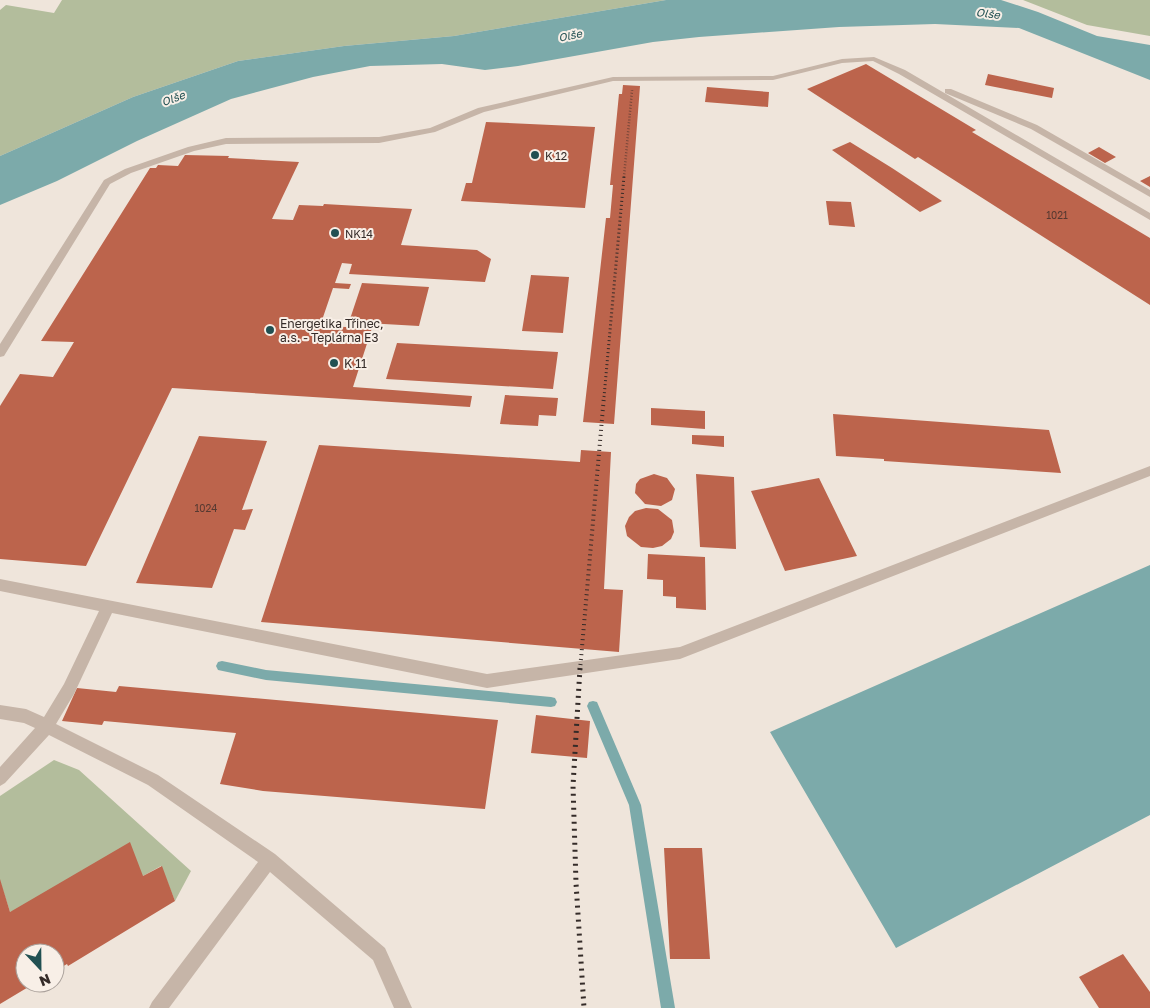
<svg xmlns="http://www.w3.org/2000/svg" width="1150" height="1008" font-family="'Golos Text',sans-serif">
	<rect width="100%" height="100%" fill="#efe5db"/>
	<path fill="#b3bd9c" d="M62,0h604l-212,36 -110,10 -106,15 -105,36 -133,59v-146l6,-5 48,8z
		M1023,0h127v36l-63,-11z
		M54,760l25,10 112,101 -16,30 -14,-35 -18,10 -133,36 -10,-31v-85z"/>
	<path fill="#7caaaa" d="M666,0h335l37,12 59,24 53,9v35l-131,-52 -84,-4 -96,3 -140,10 -46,5 -135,24 -33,4 -43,-6 -72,2 -57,11 -82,22 -94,42 -80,40 -57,24v-49l133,-59 105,-36 106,-15 110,-10z
		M1150,565v250l-254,133 -126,-216z"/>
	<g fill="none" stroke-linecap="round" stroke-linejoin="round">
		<path fill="#7caaaa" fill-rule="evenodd" d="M222,661l44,9 285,27 4,1 2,4 -2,4 -4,1 -285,-27 -48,-10 -2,-4 2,-4z
			M593,701l4,1 44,103 34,203h-14l-32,-203 -42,-99 2,-4z"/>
	</g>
	<path fill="#bc644c" d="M866,64l110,66 -4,2 178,106v67l-232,-148 -3,2 -108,-70z
		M988,74l66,14 -2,10 -67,-13z
		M623,85l17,1 -26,338 -31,-2 23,-204h4l3,-33h-3l9,-91h3z
		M707,87l62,5 -1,15 -63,-5z
		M486,122l109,5 -10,81 -124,-7 5,-18h6z
		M850,142l42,26 50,33 -22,11 -88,-62z
		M1099,147l17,10 -11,6 -17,-10z
		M185,155l44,1 -1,2 71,4 -27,57 21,1 6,-15 24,1 1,-2 88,5 -11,36 76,5 14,9 -6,23 -136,-8 3,-10 -10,-1 -7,20 16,1 -2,5 -16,-1 -13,38 52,2 -19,59 119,9 -2,11 -298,-19 -86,178 -86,-7v-153l20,-32 33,3 21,-35 -33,-1 109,-173h6l2,-3 20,1z
		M1150,176v11l-10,-6z
		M826,201l25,1 4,25 -26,-2z
		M531,275l38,2 -6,56 -41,-2z
		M362,283l67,4 -10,39 -70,-4z
		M397,343l161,9 -5,37 -167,-10z
		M505,395l53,3 -2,18 -17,-1 -1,11 -38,-2z
		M651,408l54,3v18l-54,-4z
		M833,414l216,16 12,43 -177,-12v-2l-48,-3z
		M692,435l32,1v11l-32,-3z
		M199,436l68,5 -25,69 11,-1 -8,21 -11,-1 -22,59 -76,-5z
		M319,445l261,17 1,-12 30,2 -7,137 19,1 -4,62 -358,-30z
		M654,474l13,4 8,11 -3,11 -11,6 -16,-2 -10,-11 1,-9 4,-5z
		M696,474l38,3 2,72 -36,-2z
		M819,478l38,78 -72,15 -34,-80z
		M646,508l12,1 14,11 2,12 -3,7 -9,7 -9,2 -12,-1 -14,-11 -2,-10 4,-9 6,-6z
		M648,554l57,3 1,53 -30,-2v-11l-13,-1v-16l-16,-1z
		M119,686l379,34 -13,89 -222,-18 -43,-7 16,-51 -132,-12 -2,4 -40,-4 15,-33 39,4z
		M536,715l54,6 -3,37 -56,-5z
		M130,842l13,34 19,-10 13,35 -107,65 -1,-2 -12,7v-18h-30v30h10l-35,21v-125l10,33z
		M664,848h38l8,111h-40z
		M1123,954l27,38v16h-51l-20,-31z"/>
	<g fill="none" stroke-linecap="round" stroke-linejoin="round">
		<path fill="#c6b5a8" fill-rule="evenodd" d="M874,57l31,13 245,143v7l-251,-146 -26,-13 -31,2 -69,17 -160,1 -129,31 -49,20 -56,11 -153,1 -32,7 -63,22 -21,11 -106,172 -4,1v-13l104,-164 21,-11 63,-22 38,-9 153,-1 51,-9 48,-20 135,-31 160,-1 69,-17z
			M945,89h6l86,36 113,65v7l-119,-68 -86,-36z
			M1150,466v10l-470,183 -193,29 -375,-75 -38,81 -18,30 102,51 117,79 110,94 27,60h-18l-21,-48 -103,-88 -101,136h-20l3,-6 106,-140 -110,-77 -99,-50 -44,48 -5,3v-19l35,-39 -11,-5 -24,-4v-14l26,4 18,8 20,-33 35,-73 -99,-20v-12l487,95 193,-27z"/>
		<path stroke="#342b28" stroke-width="2.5" stroke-dasharray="0.5 2.5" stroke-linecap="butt" d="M624,177l8,-87"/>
		<path stroke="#342b28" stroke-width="3" stroke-dasharray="1 3" stroke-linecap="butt" d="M604,397l20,-221"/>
		<path stroke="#342b28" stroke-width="4" stroke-dasharray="1 4" stroke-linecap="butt" d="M580,670l24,-274"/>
		<path stroke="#342b28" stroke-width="5" stroke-dasharray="2 5" stroke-linecap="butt" d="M580,668l-7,118 3,97 8,125"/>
	</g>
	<g fill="#215052" stroke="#f8efe7" stroke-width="2">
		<circle cx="535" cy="155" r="5"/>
		<circle cx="335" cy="233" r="5"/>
		<circle cx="270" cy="330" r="5"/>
		<circle cx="334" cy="363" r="5"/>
	</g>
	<g text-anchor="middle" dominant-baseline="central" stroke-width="4" stroke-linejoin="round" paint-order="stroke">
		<g font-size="10" fill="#563931">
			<text x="1057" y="215">1021</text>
			<text x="206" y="508">1024</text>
		</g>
		<g font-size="11" font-style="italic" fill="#215052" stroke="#f8efe7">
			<text transform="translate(988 13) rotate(7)">Olše</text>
			<text transform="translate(570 35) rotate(-11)">Olše</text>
			<text transform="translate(173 98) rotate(-20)">Olše</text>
		</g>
		<g font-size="11" fill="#342b28" stroke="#f8efe7" text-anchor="start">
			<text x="545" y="155">K 12</text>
			<text x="345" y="233">NK14</text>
		</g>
		<g font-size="12" fill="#342b28" stroke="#f8efe7" text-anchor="start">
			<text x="280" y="323">Energetika Třinec,<tspan x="280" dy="14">a.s. - Teplárna E3</tspan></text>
			<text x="344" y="363">K 11</text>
		</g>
	</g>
	<g transform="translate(40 968) rotate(158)"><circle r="24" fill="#f8efe7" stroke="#aaa19b"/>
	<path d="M0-4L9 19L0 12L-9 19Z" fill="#215052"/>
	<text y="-8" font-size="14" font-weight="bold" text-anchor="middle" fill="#342b28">N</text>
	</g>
</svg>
